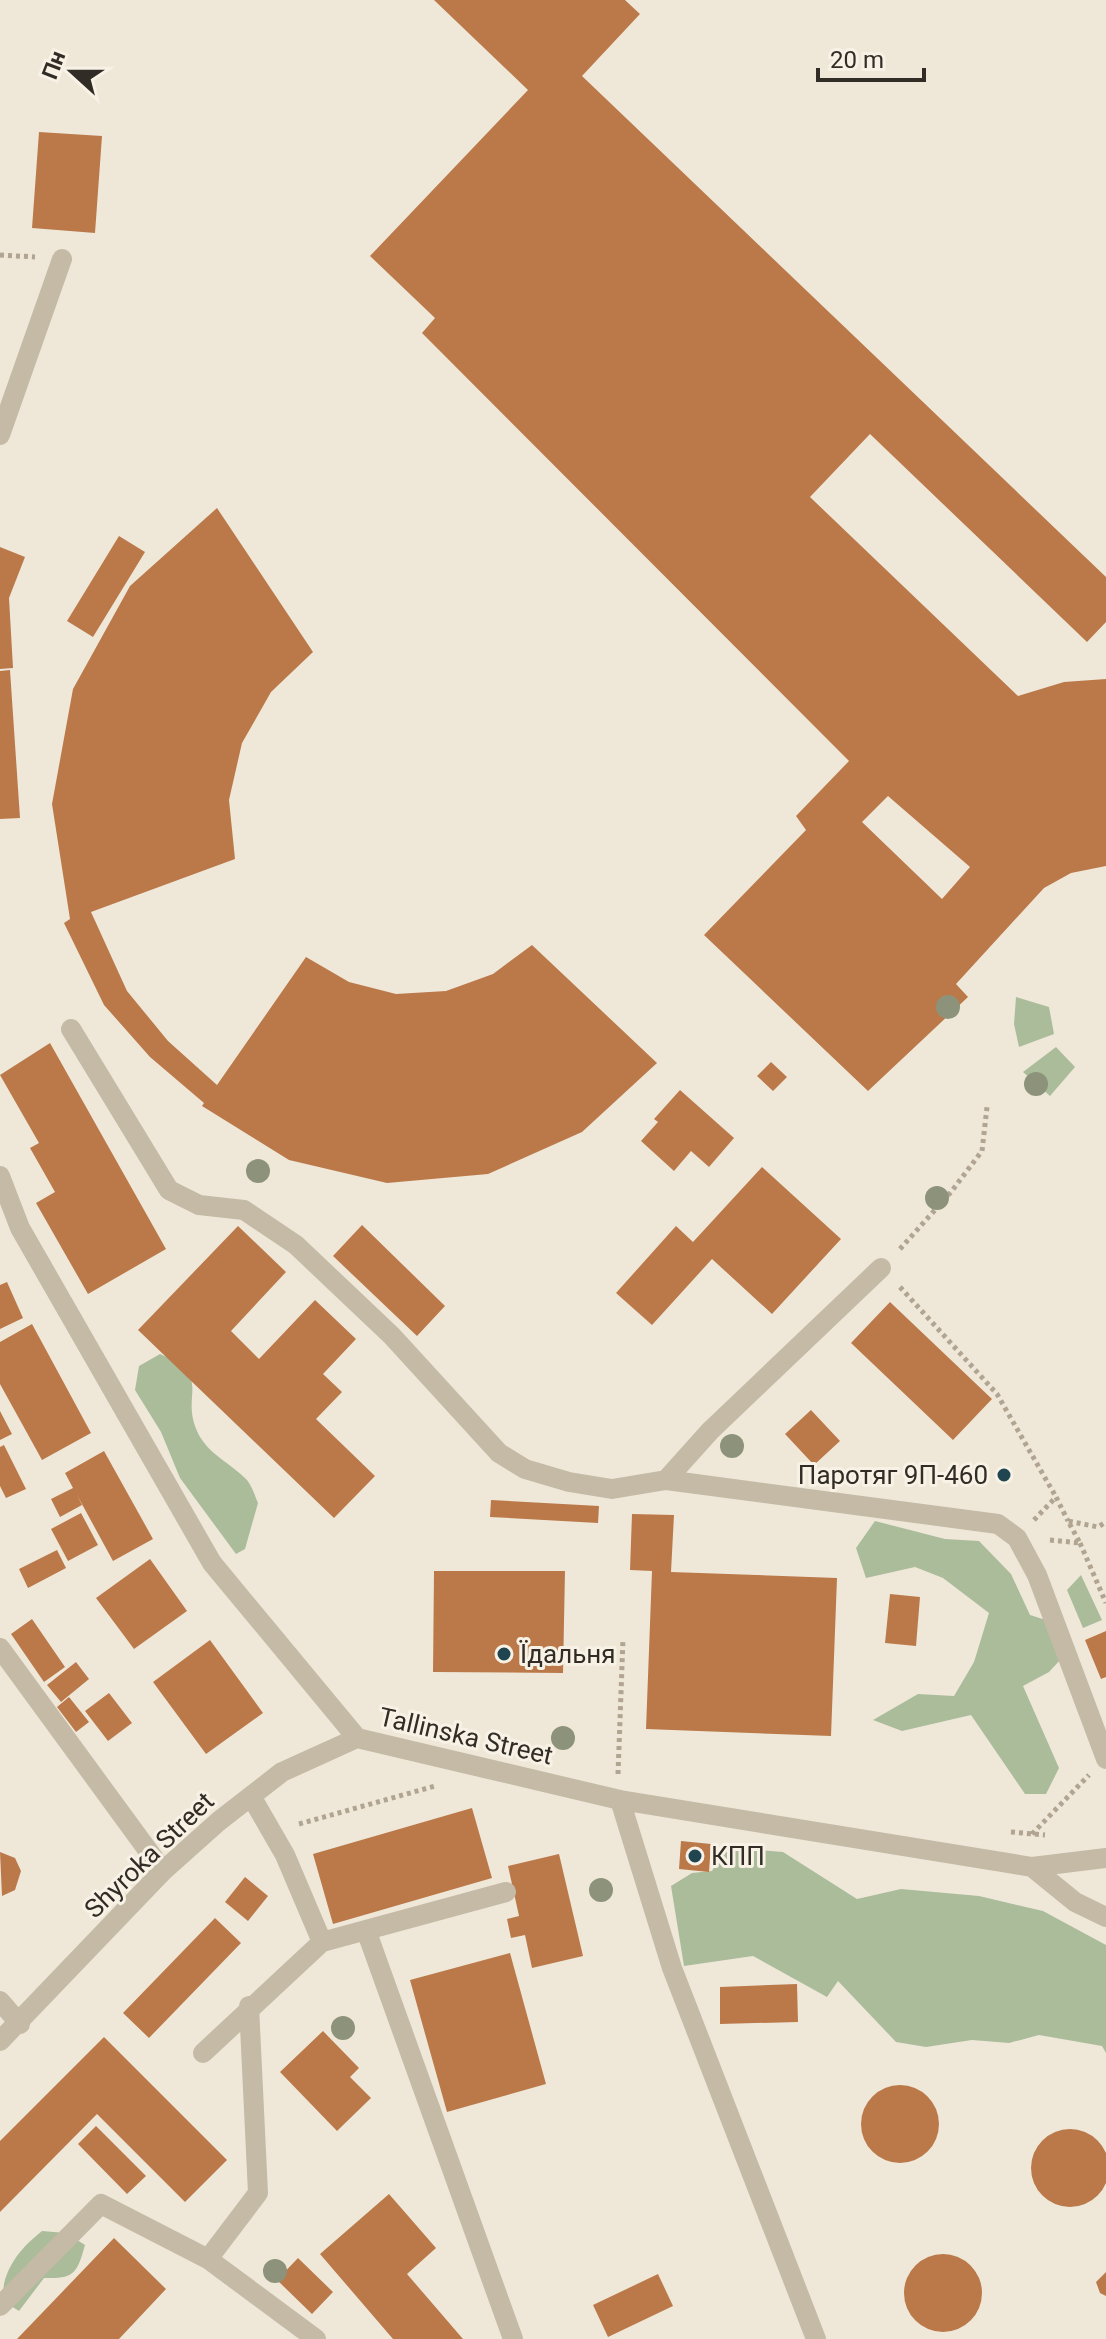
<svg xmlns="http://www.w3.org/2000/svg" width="1106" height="2339" font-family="Roboto,sans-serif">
	<rect width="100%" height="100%" fill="#efe8d9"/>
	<path fill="#abbc9b" d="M1016,997l33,10 5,27 -35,13 -5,-23z
		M1056,1047l19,20 -25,29 -27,-24z
		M160,1354c54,24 20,39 37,77 10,23 34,32 50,49 5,6 8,16 11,23l-13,46 -9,5 -56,-76 -19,-46 -26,-42 4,-24z
		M875,1521l70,18 34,2 32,33 19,41 22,7 10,36 -13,14 -26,14 36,82 -13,26h-21l-54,-79 -69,16 -29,-11 45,-26 36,2 20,-34 15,-49 -46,-35 -28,-11 -49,11 -10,-30z
		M1081,1575l21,45 -19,8 -16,-38z
		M726,1847l57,5 74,47 44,-10 78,7 64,15 63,34v108l-4,-7 -63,-11 -30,8 -37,-3 -46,7 -30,-5 -58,-61 -11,16 -74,-41 -69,10 -13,-80 21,-13 20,-2z
		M42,2231l24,2 19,12c-8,29 -11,34 -41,33l-25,33 -16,-10c-2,-29 16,-52 39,-70z"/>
	<path fill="#bb794a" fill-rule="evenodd" d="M434,0h191l15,14 -58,62 524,501v45l-19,20 -217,-208 -60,63 208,199 46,-14 42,-3v187l-35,7 -27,15 -88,96 12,13 -100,94 -164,-156 102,-105 -10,-14 53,-55 -427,-428 13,-15 -65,-62 158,-166zM888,796l82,71 -28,32 -80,-77z
		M39,132l63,4 -7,97 -63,-5z
		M217,508l96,144 -42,40 -29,51 -13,57 6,59 -144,53 36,79 41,50 49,44 89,-128 43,25 47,12 50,-3 47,-17 39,-29 125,118 -75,69 -94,42 -101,9 -98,-23 -87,-54 2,-3 -54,-46 -46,-52 -40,-82 6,-4 -18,-115 21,-115 57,-103z
		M119,536l26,16 -52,85 -26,-16z
		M0,547l25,10 -16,41 4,70 -13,1z
		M10,670l10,148 -20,1v-148z
		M50,1043l116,206 -78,45 -52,-91 19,-11 -25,-44 9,-5 -39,-68z
		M771,1062l16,15 -14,14 -16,-15z
		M680,1090l54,48 -25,29 -18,-16 -17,20 -33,-30 17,-19 -4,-3z
		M762,1167l79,72 -69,75 -60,-55 -60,66 -36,-32 60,-67 17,16z
		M362,1225l83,81 -28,30 -84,-80z
		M238,1226l48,46 -55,59 28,28 56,-59 41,39 -33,35 19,18 -26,27 59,57 -41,42 -196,-188z
		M7,1282l16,36 -23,11v-44z
		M890,1302l102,97 -39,41 -102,-97z
		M32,1324l59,109 -49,27 -42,-76v-42z
		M811,1410l29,31 -26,24 -29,-31z
		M0,1411l12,23 -12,6z
		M4,1445l22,44 -20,9 -6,-12v-39z
		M104,1451l49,88 -40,22 -36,-66 5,10 -22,12 -9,-18 22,-11 -8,-15z
		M491,1500l108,6 -1,17 -108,-6z
		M81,1513l17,32 -30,16 -17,-32z
		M632,1514l42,1 -3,57 166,6 -6,158 -185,-7 6,-158 -22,-1z
		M57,1550l9,18 -38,20 -9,-19z
		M150,1559l37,52 -53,38 -38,-51z
		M434,1571h131l-2,102 -130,-1z
		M890,1594l30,3 -4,49 -31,-3z
		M32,1619l33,48 -21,15 -33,-48z
		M1106,1631v46l-5,2 -16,-39z
		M210,1640l53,73 -57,41 -53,-72z
		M76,1662l13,17 -28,23 -14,-17z
		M109,1693l23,30 -24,18 -23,-30z
		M69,1697l20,25 -13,10 -19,-25z
		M472,1808l20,70 -159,46 -20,-70z
		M681,1841l30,3 -2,28 -30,-3z
		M0,1852l15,6 6,13 -6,19 -13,6z
		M559,1854l24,102 -51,12 -7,-33 -14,3 -4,-19 12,-3 -11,-50z
		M245,1877l23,19 -20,25 -23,-19z
		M215,1918l26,25 -92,95 -26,-25z
		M510,1953l36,131 -99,28 -37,-132z
		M797,1984l1,38 -78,2v-37z
		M323,2031l36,37 -9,9 21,21 -34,33 -57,-59z
		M104,2037l123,123 -42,42 -88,-88 -97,98v-71z
		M861 2124a39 39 0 1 1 78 0a39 39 0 1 1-78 0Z
		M96,2126l50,50 -19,18 -49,-50z
		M1031 2168a39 39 0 1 1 78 0a39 39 0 1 1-78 0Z
		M389,2194l47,54 -29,26 56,65h-70l-73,-85z
		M114,2238l52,51 -47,50h-102z
		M904 2293a39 39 0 1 1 78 0a39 39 0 1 1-78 0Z
		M298,2258l35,34 -21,22 -35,-34z
		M1106,2272v24l-6,-3 -4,-11z
		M658,2274l15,32 -65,31 -15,-32z"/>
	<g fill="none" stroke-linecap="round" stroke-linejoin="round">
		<path stroke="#b1a491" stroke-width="5" stroke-dasharray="4 4" stroke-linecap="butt" d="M0,255l35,2
			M900,1249l51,-57 31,-41 5,-44
			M900,1287l97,107 59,103
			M1034,1520l22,-23 12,24
			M1050,1540l30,3 -12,-22 30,6 8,-5
			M1080,1543l26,60
			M618,1774l5,-135
			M299,1824l136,-38
			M1011,1832l34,3
			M1032,1834l57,-59"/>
		<path stroke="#c5baa6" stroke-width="20" d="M0,435l62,-176
			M71,1029l98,161 30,15 45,5 52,35 96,91 107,117 26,16 44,13 43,7 54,-9 332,44 19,14 20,37 69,184
			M0,1176l20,52 192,335 145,175 263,62 412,67 74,-9
			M666,1480l44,-49 171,-163
			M0,1648l163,223
			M251,1796l34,59 37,87 184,-50
			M620,1800l52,168 144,371
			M1032,1867l43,35 31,15
			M366,1930l147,409
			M0,2001l20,23
			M0,2041l163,-170 56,-50 63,-49 75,-34
			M203,2053l119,-111
			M208,2259l108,80
			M0,2306l101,-102 107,55 50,-66 -9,-187"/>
	</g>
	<g fill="#8d937a">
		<circle cx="948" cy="1007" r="12"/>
		<circle cx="1036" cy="1084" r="12"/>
		<circle cx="258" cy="1171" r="12"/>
		<circle cx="937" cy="1198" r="12"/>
		<circle cx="732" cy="1446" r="12"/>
		<circle cx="563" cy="1738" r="12"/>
		<circle cx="601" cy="1890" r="12"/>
		<circle cx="343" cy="2028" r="12"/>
		<circle cx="275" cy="2271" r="12"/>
	</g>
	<g fill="#204450" stroke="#f7f2e5" stroke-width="3">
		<circle cx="1004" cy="1475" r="8"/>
		<circle cx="504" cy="1654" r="8"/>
		<circle cx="695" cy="1856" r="8"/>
	</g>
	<g text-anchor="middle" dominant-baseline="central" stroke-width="6" stroke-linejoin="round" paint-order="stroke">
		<g font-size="26" fill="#322c26" stroke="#f7f2e5" text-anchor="start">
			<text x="988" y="1475" text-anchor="end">Паротяг 9П-460</text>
			<text x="520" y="1654">Їдальня</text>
			<text x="711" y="1856">КПП</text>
		</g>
		<g font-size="26" fill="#322c26" stroke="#f7f2e5">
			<text transform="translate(466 1736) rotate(13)">Tallinska Street</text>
			<text transform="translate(149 1855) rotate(-44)">Shyroka Street</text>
		</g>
	</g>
	<g transform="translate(72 72) rotate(291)" stroke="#f7f2e5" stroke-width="6" paint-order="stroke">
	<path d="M0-6L14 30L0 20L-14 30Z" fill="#322c26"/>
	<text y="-12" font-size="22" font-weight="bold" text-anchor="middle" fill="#322c26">Пн</text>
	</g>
	<path d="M818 68v12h106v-12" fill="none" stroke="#322c26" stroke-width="4"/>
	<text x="830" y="68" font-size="24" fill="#322c26" stroke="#f7f2e5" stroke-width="6" paint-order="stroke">20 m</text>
</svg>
